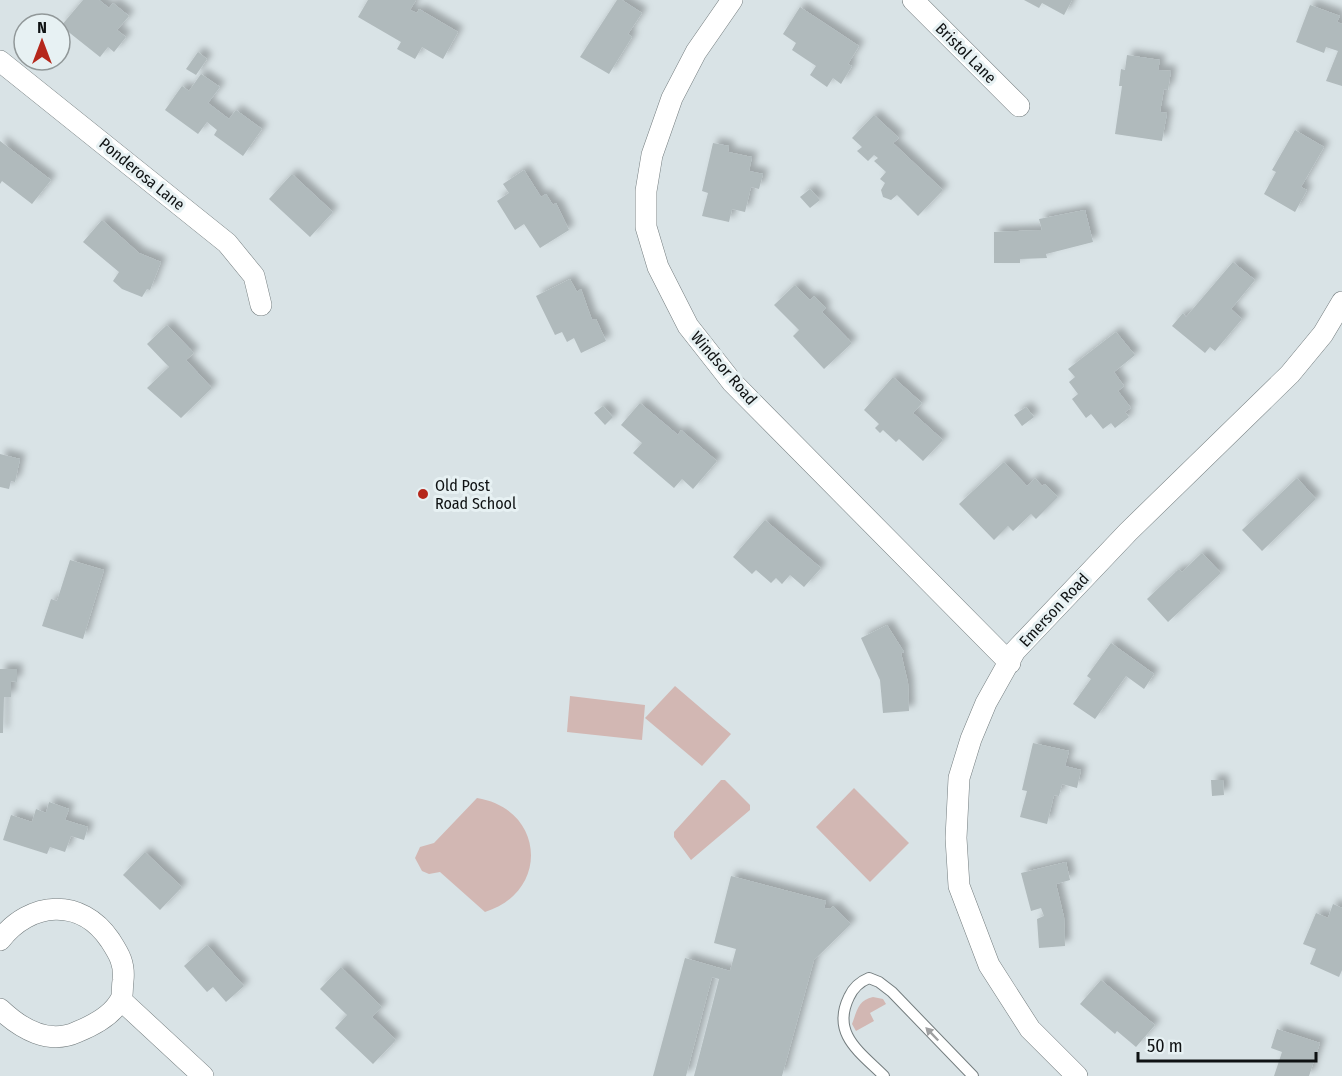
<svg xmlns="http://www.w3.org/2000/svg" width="1342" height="1076" font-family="'Fira Sans Condensed',sans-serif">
	<defs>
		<filter id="shadow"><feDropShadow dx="5.5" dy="-5.5" stdDeviation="3" flood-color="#0004"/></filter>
	</defs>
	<rect width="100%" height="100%" fill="#d9e3e6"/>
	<path fill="#d2b7b3" d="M675,686l56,48 -29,32 -57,-48z
		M570,696l75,9 -3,35 -75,-8z
		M721,780h4l25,25v5l-59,50 -17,-23v-5z
		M854,788l55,55 -39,39 -54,-55z
		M477,798c68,11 73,94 8,114l-45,-40 -11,2 -7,-3 -7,-13 5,-11 14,-4z
		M873,997l10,2 3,5 -16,9 4,8 -18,10 -4,-7c5,-13 6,-24 21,-27z"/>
	<path fill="#b0babc" filter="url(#shadow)" d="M83,0h16l10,8 4,-5 16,13 -12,14 9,7 -12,15 -6,-5 -8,10 -39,-31z
		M368,0h48l-6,10 7,3 2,-4 39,23 -15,27 -21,-12 -7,12 -18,-10 4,-7 -43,-25z
		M617,0h5l20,13 -14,21 4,3 -23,37 -29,-17z
		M1024,0h48l-8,15 -22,-12 -3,5z
		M1310,5l30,11 -3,6 5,2v62l-16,-5 12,-30 -12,-4 -2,6 -28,-11z
		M800,7l59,39 -11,18 4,2 -11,18 -8,-6 -6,9 -17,-12 6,-9 -24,-16 4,-7 -13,-9z
		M198,52l9,7 -11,16 -10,-6z
		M1127,55l33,5 -2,10 13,1 -3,19 -4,-1 -4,23 7,1 -5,28 -47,-7 7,-48h-3l2,-17 4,1z
		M201,74l19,13 -12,16 21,16 7,-9 26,19 -19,27 -29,-21 3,-5 -10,-8 -9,12 -33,-24 17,-24 7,5z
		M874,115l25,23 -6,5 50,47 -25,26 -21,-21 -6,5 -8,-3 -2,-7 4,-7 -5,-4 6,-7 -12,-11 4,-3 -4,-3 -6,6 -11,-10 5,-4 -10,-9z
		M1295,130l29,17 -23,40 6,3 -12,22 -31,-18 12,-22 -4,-2z
		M0,141l51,39 -19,24 -30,-23 -2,3z
		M713,143l16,3 -1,6 24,5 -3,14 14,3 -4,15 -8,-2 -6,25 -13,-3 -3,13 -27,-6 6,-23 -6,-2z
		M524,170l17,27 5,-3 7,11 3,-2 13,27 -29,18 -16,-24 -9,6 -18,-29 12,-8 -6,-9z
		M292,174l41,38 -23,25 -41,-38z
		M810,189l10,11 -10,8 -10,-11z
		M1085,210l8,32 -47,12 1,4 -27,1v4h-26v-31l48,-2 -3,-11z
		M102,220l37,33 22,9 -11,28 -3,-1 -5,8 -20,-8 -9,-8 6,-9 -36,-30z
		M1233,262l22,18 -24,29 11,10 -27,32 -5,-4 -5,6 -33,-27 11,-13 3,4z
		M570,279l7,13 4,-3 11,31 4,-1 10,22 -25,12 -7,-15 -7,4 -5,-10 -7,3 -19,-39z
		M795,285l15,15 4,-4 12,12 -4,4 30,31 -28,26 -31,-33 6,-6 -25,-25z
		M167,325l27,28 -8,7 26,28 -31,30 -34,-30 22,-21 -22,-23z
		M1116,332l19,23 -21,17 10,14 -6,5 13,17 -6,4 4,5 -14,11 -4,-5 -8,6 -12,-15 -5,4 -14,-19 6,-5 -9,-12 6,-5 -7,-8z
		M893,377l29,26 -9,10 30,27 -20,21 -24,-22 -3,3 -13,-12 -3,3 -5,-5 4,-4 -15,-14z
		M640,403l38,32 3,-5 36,31 -24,28 -11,-10 -8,9 -41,-35 9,-10 -21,-18z
		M603,406l10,11 -8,8 -11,-12z
		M1026,407l8,10 -12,9 -8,-11z
		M0,454l20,5 -5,23 -4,-1 -2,8 -9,-2z
		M1004,462l23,24 8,-8 7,8 3,-2 13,13 -22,22 -5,-5 -18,17 -5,-5 -14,14 -35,-36z
		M1297,478l19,21 -54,52 -20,-21z
		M765,520l56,48 -17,19 -14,-12 -8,9 -6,-6 -5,5 -15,-13 -4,4 -19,-17z
		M1202,553l19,20 -53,49 -21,-23 32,-30 3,3z
		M70,560l34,10 -21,69 -41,-13 9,-27 6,2z
		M887,625l17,27 -3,1 7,30 1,28 -26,2 -3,-33 -19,-42z
		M1111,643l43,31 -10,15 -18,-13 -31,43 -22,-15 18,-25 -4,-3z
		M0,669h17v13l-6,-1v16h-7l-1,36h-3z
		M1033,743l36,8 -4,15 16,4 -4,18 -15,-4 -3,12 -5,-1 -7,29 -27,-7 7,-26 -5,-1z
		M1211,780h12l1,15 -12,1z
		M49,802l20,7 -4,11 23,7 -4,13 -13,-4 -6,16 -15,-5 -3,7 -44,-14 8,-25 21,7 4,-13 10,4z
		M145,852l37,35 -22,23 -37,-35z
		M1066,862l4,18 -14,4 8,33 1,29 -26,2 -2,-29 7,-3 -3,-8 -10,3 -10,-38z
		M731,876l95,25 -2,7 6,1 3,-3 18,18 -37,36 -32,116h-88l25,-97 -7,-2 -26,99h-33l32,-118 45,13 6,-22 -22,-6z
		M1333,904l9,4v62l-3,7 -29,-13 6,-15 -13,-5 13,-31 12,5z
		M207,945l37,41 -18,16 -13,-15 -6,5 -23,-26z
		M341,967l41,40 -10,10 24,23 -23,24 -38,-36 12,-13 -27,-26z
		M1101,980l54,45 -19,22 -19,-16 -2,3 -35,-30z
		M1277,1029l43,14 -11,33h-35l8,-24 -11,-4z"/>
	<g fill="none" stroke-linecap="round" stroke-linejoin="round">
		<g stroke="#737c7e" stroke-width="12">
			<path id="lane" d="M884,1076c-24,-24 -53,-42 -35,-79 4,-9 10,-15 20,-19l10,4 13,10 81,84"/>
		</g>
		<g stroke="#737c7e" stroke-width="22">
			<path id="street" d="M732,0l-36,52 -24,46 -20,57 -6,36v36l12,40 30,59 44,56 278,281
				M913,0l106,106
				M0,61l227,182 27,33 7,29
				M0,940c30,-39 81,-43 110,0 9,14 15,23 13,41 -1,5 0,14 -2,18 -8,16 -29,27 -44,33 -28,13 -56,-3 -77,-23
				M121,1000l82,76
				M1077,1076l-47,-47 -41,-64 -30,-79 -3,-48 3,-60 12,-39 15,-36 29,-52 113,-119 162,-158 33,-40 19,-32"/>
		</g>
		<use href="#lane" stroke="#fff" stroke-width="10"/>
		<use href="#street" stroke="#fff" stroke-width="21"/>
	</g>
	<defs><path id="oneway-solid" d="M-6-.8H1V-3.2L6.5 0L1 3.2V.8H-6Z" transform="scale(1.5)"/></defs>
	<use fill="#9fa0a1" href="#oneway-solid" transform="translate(932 1034) rotate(-134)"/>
	<circle fill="#b5271b" stroke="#e7f1f3" stroke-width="2" cx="423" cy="494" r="6"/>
	<g text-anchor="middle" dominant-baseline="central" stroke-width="6" stroke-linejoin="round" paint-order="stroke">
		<g font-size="16" fill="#0f1213" stroke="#e7f1f3">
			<text transform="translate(966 53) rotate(45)">Bristol Lane</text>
			<text transform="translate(142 174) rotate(39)">Ponderosa Lane</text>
			<text transform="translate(724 368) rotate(49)">Windsor Road</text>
			<text transform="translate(1054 610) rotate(-47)">Emerson Road</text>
		</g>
		<g font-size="16" fill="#0f1213" stroke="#e7f1f3" text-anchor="start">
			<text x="435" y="485">Old Post<tspan x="435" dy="18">Road School</tspan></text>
		</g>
	</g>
	<g transform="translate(42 42)"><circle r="28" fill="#e7f1f3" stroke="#919899" stroke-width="1.5"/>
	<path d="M0-4.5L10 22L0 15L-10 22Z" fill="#b5271b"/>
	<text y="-9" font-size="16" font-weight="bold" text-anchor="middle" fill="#0f1213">N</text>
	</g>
	<path d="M1138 1052v9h178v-9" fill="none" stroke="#0f1213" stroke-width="3"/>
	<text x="1147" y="1052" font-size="18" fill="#0f1213" stroke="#e7f1f3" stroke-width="4.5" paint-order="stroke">50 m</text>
</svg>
